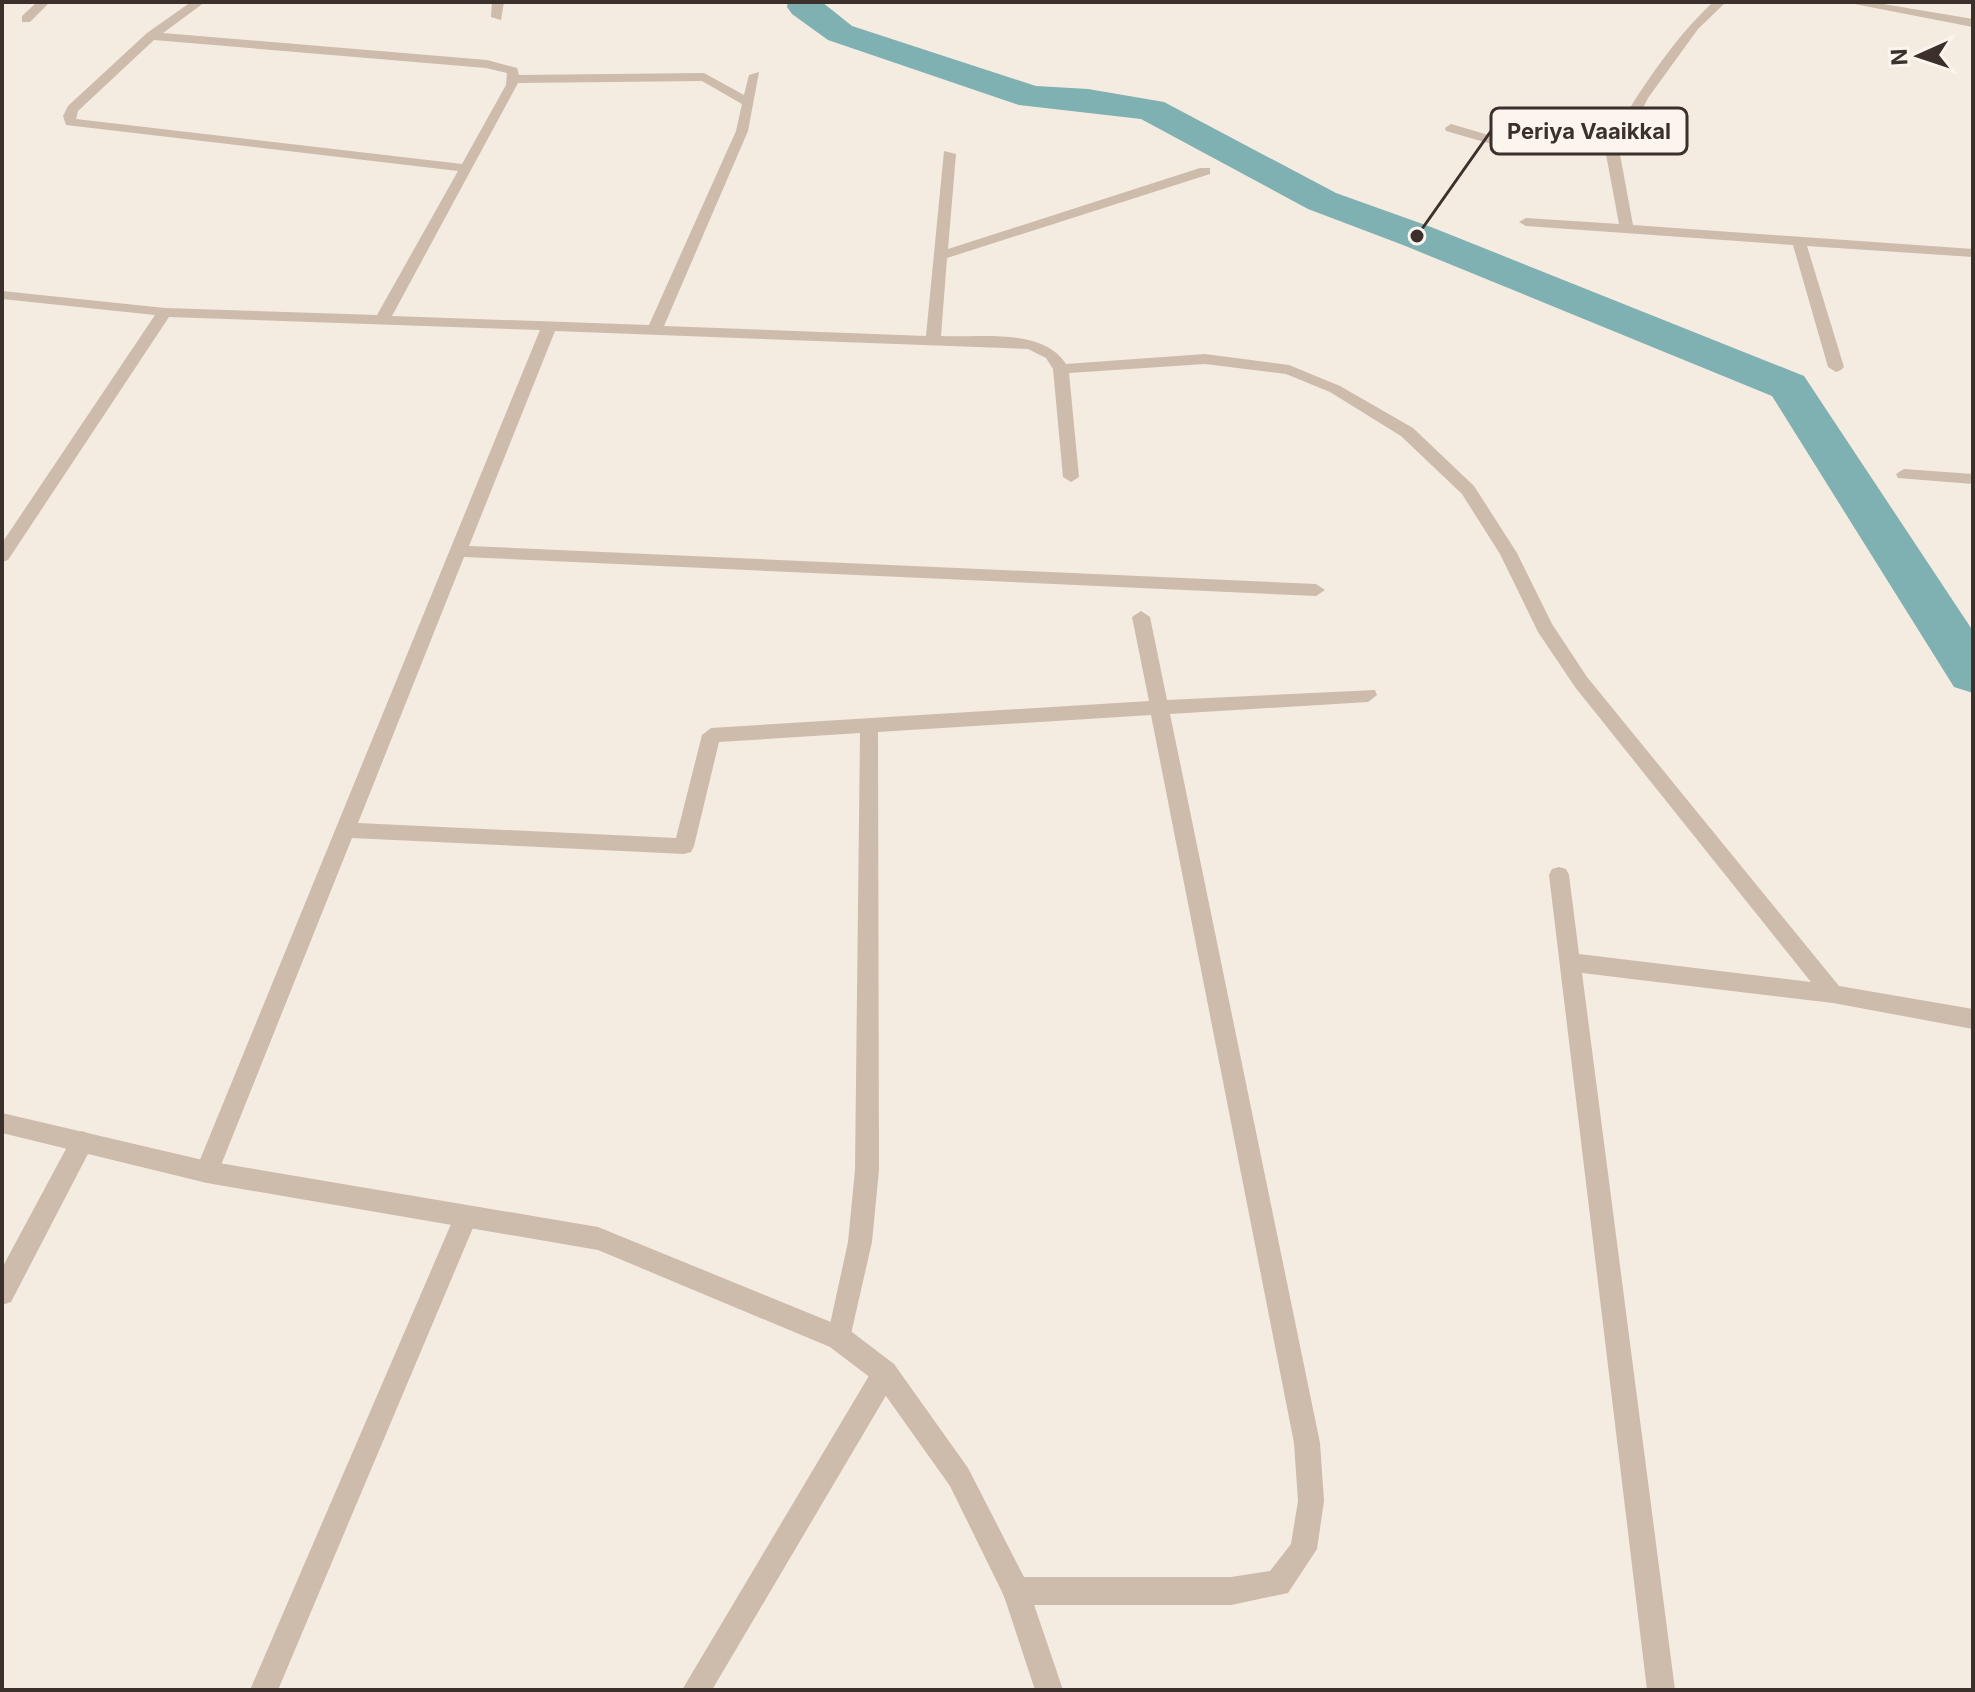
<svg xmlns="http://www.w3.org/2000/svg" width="1975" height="1692" font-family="Inter,sans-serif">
	<rect width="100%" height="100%" fill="#f4ebe1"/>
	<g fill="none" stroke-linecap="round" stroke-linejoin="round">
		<path fill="#7fb0b2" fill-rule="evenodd" d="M788,2h34l30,24 184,60 52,3 76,13 172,91 95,34 373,149 169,255v62l-19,-6 -182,-291 -369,-151 -95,-36 -167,-90 -122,-14 -191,-65 -36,-26 -5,-7z"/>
		<path fill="#cdbbac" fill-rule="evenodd" d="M1451,124l51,15 45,-8 70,9 7,4 -7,4 -70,-9 -45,8 -56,-16 -1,-3z"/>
		<path fill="#cdbbac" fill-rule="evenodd" d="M37,2h13l-20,20h-8v-6z
			M191,2h14l-42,31 324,27 30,8 2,7 185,-2 40,22 5,-20 10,-3 -11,59 -84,195 262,10 18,-185 12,3 -8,95 252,-81h10v6l-263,84 -6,78c38,2 102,-9 125,28l139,-10 84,11 51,21 73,42 61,58 43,67 35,71 35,53 252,309 134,23v20l-140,-26 -251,-30 93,717h-28l-98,-815 3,-6 7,-2 7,2 3,6 10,79 232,28 -236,-295 -37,-55 -38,-78 -38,-60 -61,-58 -71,-44 -44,-18 -81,-10 -136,9 10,104 -8,5 -8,-5 -10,-108 -7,-11 -18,-9 -473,-18 -86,215 847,38 9,6 -9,6 -852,-39 -106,266 318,15 26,-103 9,-7 438,-27 -17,-84 9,-6 9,6 17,83 208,-10 2,5 -9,7 -198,12 150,729 4,58 -7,48 -29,44 -57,12h-215l-10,-4 -4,-10 4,-10 10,-4h215l39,-6 21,-27 7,-43 -4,-58 -143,-728 -273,17 1,438 -7,72 -24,105 -9,3 -9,-3 -3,-9 21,-96 7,-72 5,-437 -141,9 -25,104 -3,6 -7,2 -332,-16 -137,342 -8,3 -8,-3 -4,-8 345,-842 -371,-13 -161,243 -6,2v-19l153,-228 -153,-16v-8l163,17 212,7 81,-144 -392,-46 -3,-9 5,-10 79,-73zM154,40l332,28 21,5 -1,12 -44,79 -386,-45 2,-8zM702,81l40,23 -6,27 -87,194 -257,-9 126,-233z
			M492,2h12l-3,18 -10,-3z
			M1713,2h13l-28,27 -50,69 -18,36 -11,15 14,76 340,24v8l-166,-11 37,121 -3,3 -5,2 -8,-5 -35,-122 -267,-19 -7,-4 7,-4 93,6 -14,-75c13,-17 21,-36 33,-54 22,-33 46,-66 75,-93z
			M1844,2h27l102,17v8z
			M1904,469l69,5v10l-75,-6 -2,-4z
			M82,1131l8,3 3,8 -3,8 -79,152 -9,3v-37l72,-134z
			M466,1205l8,3 4,8 -200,474h-28l208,-482z
			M885,1360l9,4 4,9 -4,9 -182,308h-30l194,-326z"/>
		<path fill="#cdbbac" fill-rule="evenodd" d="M2,1113l205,48 391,66 250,102 46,35 74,104 58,113 37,109h-28l-31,-94 -54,-110 -74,-104 -46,-35 -232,-97 -391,-67 -205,-50z"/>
	</g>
	<path fill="none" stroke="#3b302b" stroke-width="3" d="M1417 236L1491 131"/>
	<circle fill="#3b302b" stroke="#fbf5ee" stroke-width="3" cx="1417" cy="236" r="8"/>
	<rect fill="#fbf5ee" stroke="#3b302b" stroke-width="3" x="1491" y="108" width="196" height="46" rx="8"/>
	<g font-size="22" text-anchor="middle" font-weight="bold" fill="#3b302b">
		<text x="1589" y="139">Periya Vaaikkal</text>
	</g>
	<rect width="1975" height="1692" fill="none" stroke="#3b302b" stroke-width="8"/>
	<g transform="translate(1919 56) rotate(267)" stroke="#fbf5ee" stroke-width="6" paint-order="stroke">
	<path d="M0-6L14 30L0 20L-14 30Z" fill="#3b302b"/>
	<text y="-12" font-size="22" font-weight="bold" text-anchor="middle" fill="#3b302b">N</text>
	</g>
</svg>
